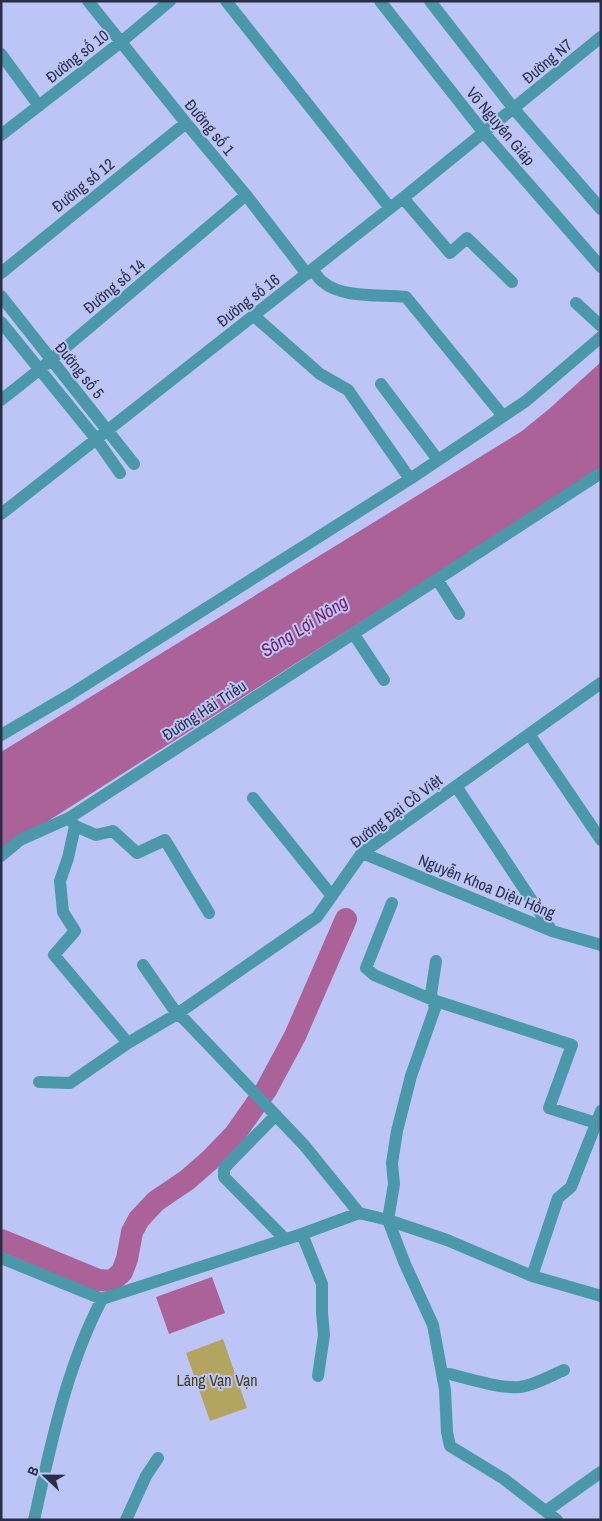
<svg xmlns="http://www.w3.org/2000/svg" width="602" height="1521" font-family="'Archivo Narrow',sans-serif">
	<rect width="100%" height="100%" fill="#bcc5f6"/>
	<path fill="#b3a461" d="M223,1339l24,69 -37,13 -24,-68z"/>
	<path fill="#ab6299" d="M601,362v107l-600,382v-99l521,-321 27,-22z
		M212,1277l13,36 -56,21 -13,-37z"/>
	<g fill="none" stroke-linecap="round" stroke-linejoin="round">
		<path stroke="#ab6299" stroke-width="22" d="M1,1240l97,40 14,1 10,-9 5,-13 5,-27 7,-13 17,-18 31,-21 23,-20 25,-26 31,-44 29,-54 51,-117"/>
		<path stroke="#4b98ab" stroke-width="12" d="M88,1l98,122 60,72 61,79
			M226,1l164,207
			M380,1l104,132 117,134
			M430,1l84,108 87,100
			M1,54l38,52
			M1,135l120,-93 49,-41
			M403,198l47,55 17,-15 45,44
			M312,270c4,4 7,9 11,12 20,17 58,12 83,15l97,119
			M1,273l185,-150
			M1,296l133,168
			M576,303l25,23
			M254,316l66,58 28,16 62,89
			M1,322l96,118 23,33
			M381,384l57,76
			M1,400l38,-30 207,-175
			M1,514l402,-316 198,-161
			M437,579l22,35
			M353,633l31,47
			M529,734l72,106
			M1,735l70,-41 339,-215 116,-78 75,-64
			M456,786l96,145
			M253,798l79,98
			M69,818l6,8 -7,32 -8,23 3,31 12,19 -21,24 74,88 49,-29 140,-97 45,-64 239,-170
			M75,826l21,9 17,-4 24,22 28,-13 44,73
			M362,853l190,78 49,14
			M1,856l19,-16 49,-22 532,-345
			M392,903l-26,65 8,7 59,25 139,45 -23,63 47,15
			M436,961l-5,33 4,14 -24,68 -14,55 -5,32 2,21 -6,36 59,20 85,36 69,20
			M143,965l34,49 8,6 119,125 55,68 29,7 17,44 28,61 12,65 2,42 3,14 54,33 53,41
			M39,1082l31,1 58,-40
			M276,1115l-48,49 -4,5v8l61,62
			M302,1234l20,50v29l2,22 -6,41
			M1,1258l101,41 200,-65 57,-21
			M532,1276l26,-78 13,-11 30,-76
			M442,1372c21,5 57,17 78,15 15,-2 30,-11 44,-17
			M546,1511l55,-39
			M34,1520c17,-76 32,-152 68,-221
			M126,1520l20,-44 12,-18"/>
	</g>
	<g text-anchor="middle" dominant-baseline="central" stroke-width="4" stroke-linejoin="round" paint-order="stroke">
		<g font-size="16" fill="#2a2e46" stroke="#bcc5f6">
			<text transform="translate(77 56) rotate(-38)">Đường số 10</text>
			<text transform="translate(547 61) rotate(-40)">Đường N7</text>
			<text transform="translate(501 126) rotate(50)">Võ Nguyên Giáp</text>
			<text transform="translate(210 127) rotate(50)">Đường số 1</text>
			<text transform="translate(83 185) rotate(-39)">Đường số 12</text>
			<text transform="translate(114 286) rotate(-40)">Đường số 14</text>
			<text transform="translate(248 300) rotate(-38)">Đường số 16</text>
			<text transform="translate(80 370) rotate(51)">Đường số 5</text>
			<text transform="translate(204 710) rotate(-33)">Đường Hải Triều</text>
			<text transform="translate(396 811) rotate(-37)">Đường Đại Cồ Việt</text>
			<text transform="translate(487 886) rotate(22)">Nguyễn Khoa Diệu Hồng</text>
		</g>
		<g font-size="16" fill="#473e15" stroke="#bcc5f6">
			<text x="217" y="1380">Lăng Vạn Vạn</text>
		</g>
		<g font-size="18" font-style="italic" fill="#741963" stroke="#bcc5f6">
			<text transform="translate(304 626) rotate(-32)">Sông Lợi Nông</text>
		</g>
	</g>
	<rect width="602" height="1521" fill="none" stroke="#2a2e46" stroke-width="5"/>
	<g transform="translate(45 1476) rotate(292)" stroke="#bcc5f6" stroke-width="4" paint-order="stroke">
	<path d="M0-4L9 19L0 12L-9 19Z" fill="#2a2e46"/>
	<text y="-8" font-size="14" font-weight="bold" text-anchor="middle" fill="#2a2e46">B</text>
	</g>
</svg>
